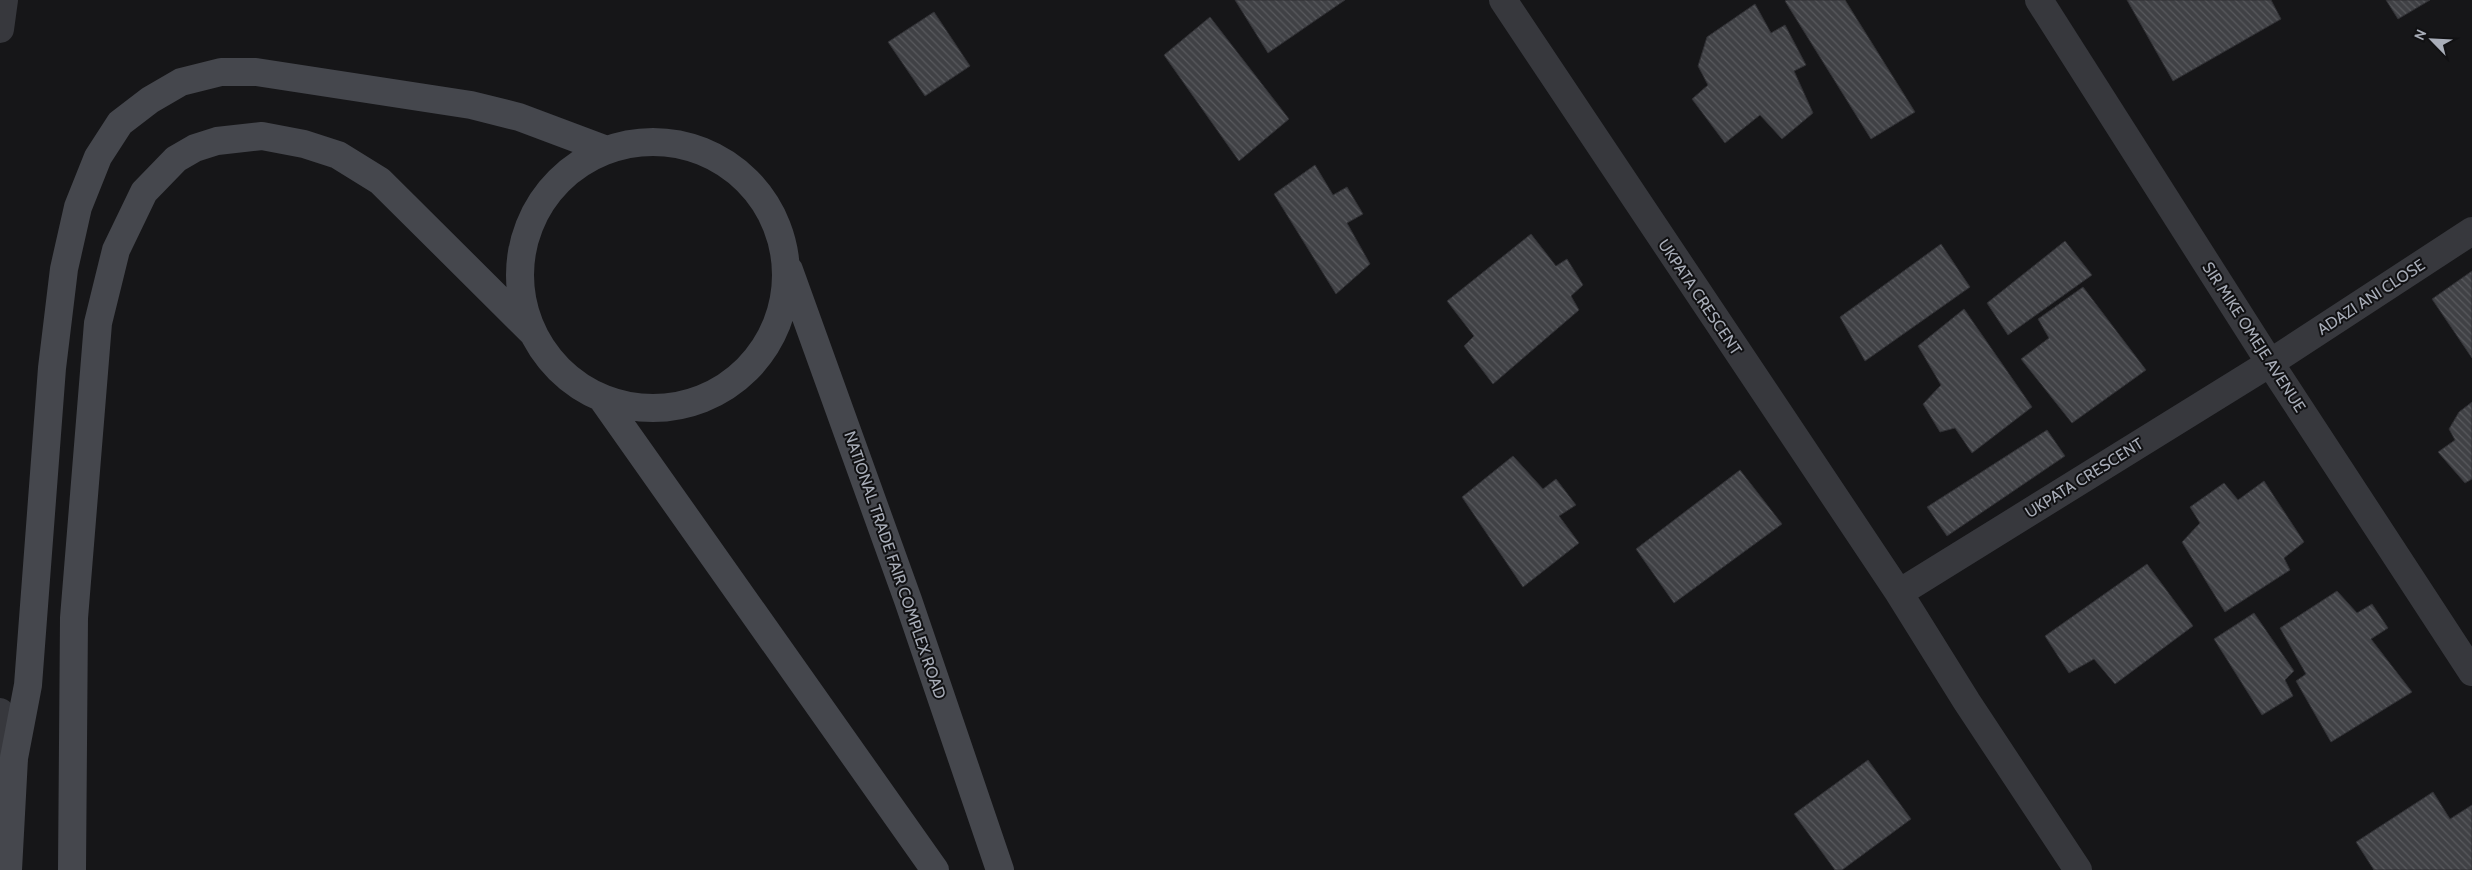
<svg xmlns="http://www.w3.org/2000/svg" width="2472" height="870" font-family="Cabin,sans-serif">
	<defs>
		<pattern id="building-back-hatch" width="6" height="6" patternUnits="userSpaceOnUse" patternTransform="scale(1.25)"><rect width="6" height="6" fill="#404145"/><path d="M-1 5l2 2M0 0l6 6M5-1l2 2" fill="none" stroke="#595a5e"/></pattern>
	</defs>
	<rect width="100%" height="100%" fill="#161618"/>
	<path fill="url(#building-back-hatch)" stroke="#303034" d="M1235,0h110l-77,53z
		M1787,0h58l70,112 -44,27 -86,-138z
		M2127,0h144l10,19 -108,62z
		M2386,0h44l-32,19z
		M1755,4l16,29 14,-8 21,40 -12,6 19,42 -31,26 -22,-24 -35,28 -33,-44 16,-14 -10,-19 9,-29z
		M934,12l36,54 -45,30 -37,-54z
		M1210,17l79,102 -50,42 -75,-106z
		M1315,165l18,30 14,-8 16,27 -16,9 23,41 -34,30 -62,-100z
		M1531,234l25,32 11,-7 16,26 -12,11 8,14 -86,74 -29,-38 10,-10 -27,-35z
		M2065,241l27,34 -84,60 -21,-32z
		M1941,244l29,43 -105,74 -25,-44z
		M2472,271v87l-40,-59z
		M2083,287l63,83 -74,53 -51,-64 28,-21 -11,-19z
		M1964,309l68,98 -60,46 -17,-25 -15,4 -17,-28 18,-19 -23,-39z
		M2472,402v77l-7,4 -27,-31 17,-12 -6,-11 10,-17z
		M2047,430l18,26 -118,80 -20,-29z
		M1513,456l30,33 13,-10 20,26 -17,11 20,27 -56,44 -61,-90z
		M1740,470l42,54 -108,79 -38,-54z
		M2264,481l40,61 -20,16 6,12 -65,42 -43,-70 18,-19 -10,-16 34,-24 14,17z
		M2147,564l46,62 -78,58 -21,-25 -25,14 -24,-37z
		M2337,591l20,22 15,-9 16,24 -17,11 41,53 -81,50 -35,-61 10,-7 -26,-46z
		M2254,613l40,58 -9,9 8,16 -31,19 -48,-76z
		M1868,760l43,59 -69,51h-7l-41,-56z
		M2433,792l17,27 22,-14v65h-98l-18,-28z"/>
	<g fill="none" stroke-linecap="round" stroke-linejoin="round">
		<path stroke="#37383d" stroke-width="28" d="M1503,0l396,593 68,109 111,168
			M2039,0l231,363 202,309
			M0,29l4,-29
			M1899,593l371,-230 202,-132
			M0,712l14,46"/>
		<path stroke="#45474d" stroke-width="28" d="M520 275a133 133 0 1 1 266 0a133 133 0 1 1-266 0Z
			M789,270l119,330 92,270
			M603,400l332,470
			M8,870l6,-112 14,-73 24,-317 12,-99 14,-62 20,-50 22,-34 30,-23 31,-18 40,-10h35l215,33 48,12 88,33
			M72,870l2,-252 24,-295 18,-73 28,-58 32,-33 19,-11 22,-7 45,-5 42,8 34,11 42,26 153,152"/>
	</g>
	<g text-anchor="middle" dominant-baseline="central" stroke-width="4" stroke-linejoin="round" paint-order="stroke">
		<g font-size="16" fill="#a8adb8" stroke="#111113">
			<text transform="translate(1700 297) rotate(56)">UKPATA CRESCENT</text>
			<text transform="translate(2371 297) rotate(-33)">ADAZI ANI CLOSE</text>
			<text transform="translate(2254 337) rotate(57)">SIR MIKE OMEJE AVENUE</text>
			<text transform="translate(2084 478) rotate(-32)">UKPATA CRESCENT</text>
			<text transform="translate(895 565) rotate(71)">NATIONAL TRADE FAIR COMPLEX ROAD</text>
		</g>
	</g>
	<g transform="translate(2432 40) rotate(294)" stroke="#111113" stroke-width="4" paint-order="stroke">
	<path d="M0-4L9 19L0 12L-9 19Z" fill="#a8adb8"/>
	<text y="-8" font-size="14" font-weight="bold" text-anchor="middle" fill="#a8adb8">N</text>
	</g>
</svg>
